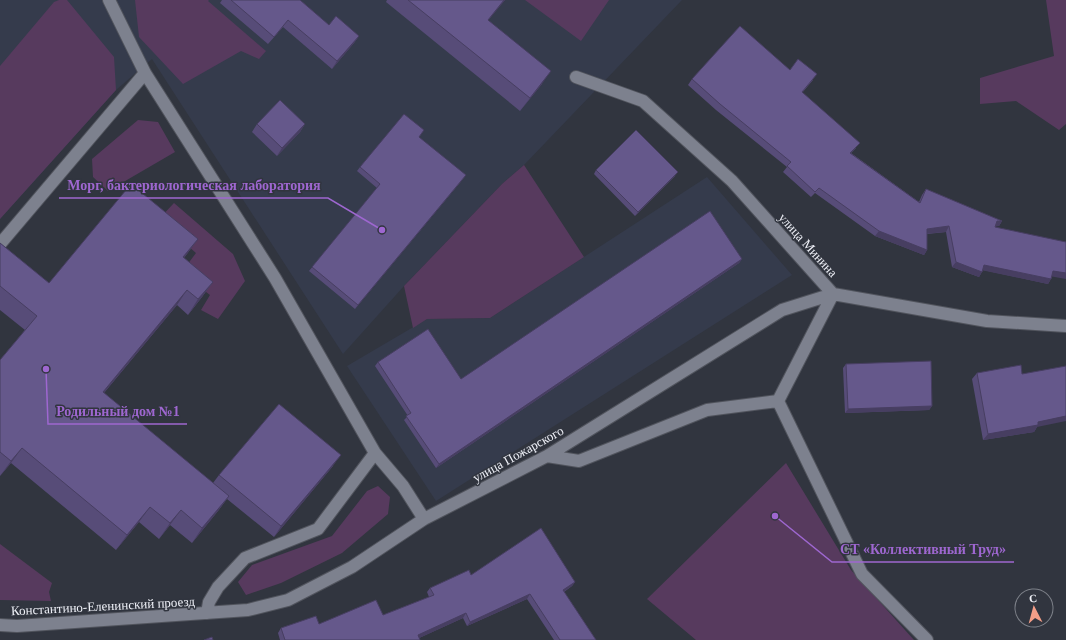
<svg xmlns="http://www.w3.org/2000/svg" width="1066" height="640" font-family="'Times New Roman',serif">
	<rect width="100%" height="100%" fill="#31353f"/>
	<path fill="#353b4c" d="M0,0h682l-158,165 -22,19 -98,102 -61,68 -191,-295 -36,31 -116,129z
		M707,177l85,98 -356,226 -89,-135 80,-47 63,-1z"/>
	<path fill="#573a5e" d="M59,0h8l47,57 2,33 -116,129v-153l54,-64z
		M135,0h74l-1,1 58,50 -7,8 -18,-8 -58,33 -44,-47z
		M525,0h84l-28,41z
		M1046,0h20v124l-7,6 -43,-29 -36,3v-26l74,-22z
		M138,120l20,2 17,30 -67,39 -15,-14 -1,-18z
		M524,165l60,92 -94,61 -63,1 -14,9 -9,-42 98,-102z
		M174,203l59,51 12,27 -27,38 -17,-9 9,-15 -29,-22 15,-20 -38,-33z
		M786,463l65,107 63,70h-218l-49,-41z
		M378,486l12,11 -2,17 -46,39 -61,30 -35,12 -8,-13 14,-17 80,-29 35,-45z
		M0,544l52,39 -3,9 2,9 -51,-1z"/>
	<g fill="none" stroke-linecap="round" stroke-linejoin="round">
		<g stroke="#51545d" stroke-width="14">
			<path id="minor" d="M109,0l36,73 130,205 100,175 28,33 21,33
				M576,77l67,24 89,80 101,113 154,27 79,5
				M0,244l145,-171
				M778,401l55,-107
				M547,456l32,5 128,-51 71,-9 84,173 65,66
				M207,613l2,-11 9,-15 27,-29 73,-29 57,-76
				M0,625l17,1 231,-16 40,-10 64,-33 72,-48 123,-63 235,-146 51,-16"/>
		</g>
		<use href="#minor" stroke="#7d818e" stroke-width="12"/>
	</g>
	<path fill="#574c78" d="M222,0h78l29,25 30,11 -5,7 -22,26 -49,-42 -15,17 -48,-41z
		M387,0h118l-17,20 54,64 -22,27 -134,-109z
		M790,70l23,10 -11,13 54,55 -5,5 68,49 3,-7 4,-6 76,32 -3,5h-3l-1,1 57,50 -4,7 -65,-14 -4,7 -27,-10 -6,-35 -19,2v16l-3,5 -49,-19 -60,-43 -4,4 -28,-25 4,-5 -71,-57 -28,-25 4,-6z
		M257,124h48l-5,8 -23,24 -25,-24z
		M419,137l44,42 -108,130 -46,-38 68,-83 -20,-17 3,-4z
		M596,170l79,6 -40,40 -41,-42z
		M198,239l-14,19 29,24 -11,15 -14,18 -11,-10 -73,88 109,90 6,-8 114,-9 -59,71 -47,-38 -9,12 -26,32 -22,-18 -11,14 -20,-17 -23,28 -105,-87 -11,13v-116l25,-30 -25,-20v-67l49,40z
		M742,259l-3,4 -303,205 -32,-48 4,-4 -33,-50 3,-4 83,17z
		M846,364l86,42 -3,4 -84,3 -2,-45z
		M977,373l45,1 15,53 -3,5 -51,8 -11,-61z
		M471,575l104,7 -3,4 -8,6 32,48h-42l-27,-41 -60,27 -4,-8 -44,20 1,2h-140l-2,-7 3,-5 38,-4 64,-9 46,-18 -2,-5 3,-4z"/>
	<path fill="#473e61" d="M504,0h1l-27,33 10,-13z
		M359,36l-5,7 -22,26 5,-8z
		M551,71l-9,13 -22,27 10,-13z
		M305,124l-5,8 -23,24 5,-8z
		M678,172l-3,4 -40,40 3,-4z
		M466,175l-3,4 -108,130 3,-4z
		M997,221h5l-3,5 -6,1z
		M949,226l-3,6 -23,2 4,-5z
		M879,231l48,19 -3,5 -49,-19z
		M198,239l-11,15 -15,18 11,-15z
		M742,259l-3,4 -303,205 3,-4z
		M956,262l26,10 -3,5 -27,-10z
		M984,265l67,14 -3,5 -67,-14z
		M1053,271l13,2v6l-17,-3z
		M213,282l-11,15 -14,18 10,-16z
		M187,290l-10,15 -85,102 11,-15z
		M932,406l-3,4 -84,3 3,-4z
		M1066,416v5l-29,6 -3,5 -51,8 5,-6 50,-12z
		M22,448l-11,15 -11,13 11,-15z
		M341,455l-8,11 -59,71 7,-11z
		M229,496l-11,15 -26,32 10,-15z
		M150,507l-11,15 -23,28 11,-15z
		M181,510l-11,15 -11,14 11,-16z
		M575,582l-3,4 -12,8 3,-4z
		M530,594l-3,5 -60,27 3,-4z
		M466,613l-3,5 -48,22 3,-5z"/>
	<path fill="#65588b" stroke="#473e61" d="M231,0h69l29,25 7,-9 23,20 -22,25 -49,-41 -14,17z
		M408,0h96l-16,20 63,51 -21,27z
		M740,26l50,44 8,-11 19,15 -15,18 58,51 -10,10 70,50 6,-14 76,32h-5l-2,6 71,15v31l-13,-2 -2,8 -67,-14 -2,7 -26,-10 -7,-36 -22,3v21l-48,-19 -60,-43 -4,4 -28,-26 4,-4 -71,-58 -28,-25z
		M280,100l25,24 -23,24 -25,-24z
		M404,114l20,16 -5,7 47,38 -108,130 -46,-38 68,-83 -20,-17z
		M636,130l42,42 -40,40 -42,-42z
		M131,184l67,55 -15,18 30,25 -15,17 -11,-9 -84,102 126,104 -27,32 -21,-18 -11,13 -20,-16 -23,28 -105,-87 -11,13 -11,-9v-92l37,-44 -37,-30v-43l49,40z
		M710,211l32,48 -303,205 -33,-48 5,-3 -33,-51 50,-33 33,50z
		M931,361l1,45 -84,3 -2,-45z
		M1021,365l1,9 44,-8v50l-28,6v3l-50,9 -11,-61z
		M279,404l62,51 -60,71 -62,-51z
		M541,528l34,54 -12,8 33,50h-36l-30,-46 -60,28 -4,-9 -48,22 2,5h-135l-4,-12 35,-12 3,8 57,-24 7,15 51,-20 -4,-7 39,-18 2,5z
		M212,637l1,3h-9z"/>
	<g text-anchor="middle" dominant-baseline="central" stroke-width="3" stroke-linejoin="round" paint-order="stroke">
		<g font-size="13" fill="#f0f2f9" stroke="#31353f">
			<text transform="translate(808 245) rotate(48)">улица Минина</text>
			<text transform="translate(518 454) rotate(-29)">улица Пожарского</text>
			<text transform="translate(103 606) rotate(-3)">Константино-Еленинский проезд</text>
		</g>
	</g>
	<path fill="none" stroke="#9e67d0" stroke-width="1.5" d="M382 230L328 198H59M46 369L48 424H187M775 516L832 562H1014"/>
	<g fill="#9e67d0" stroke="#31353f" stroke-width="1.5">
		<circle cx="382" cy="230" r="4"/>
		<circle cx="46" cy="369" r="4"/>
		<circle cx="775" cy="516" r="4"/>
	</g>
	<g font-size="14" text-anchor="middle" font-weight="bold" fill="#9e67d0" stroke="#31353f" stroke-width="3" stroke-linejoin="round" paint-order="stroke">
		<text x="194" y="190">Морг, бактериологическая лаборатория</text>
		<text x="118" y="416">Родильный дом №1</text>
		<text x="923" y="554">СТ «Коллективный Труд»</text>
	</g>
	<g transform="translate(1034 608) rotate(354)"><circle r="19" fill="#31353f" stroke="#7d8189"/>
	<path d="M0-3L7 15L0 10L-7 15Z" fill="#f49e88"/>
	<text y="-6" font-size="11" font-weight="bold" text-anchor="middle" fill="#f0f2f9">С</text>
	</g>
</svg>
